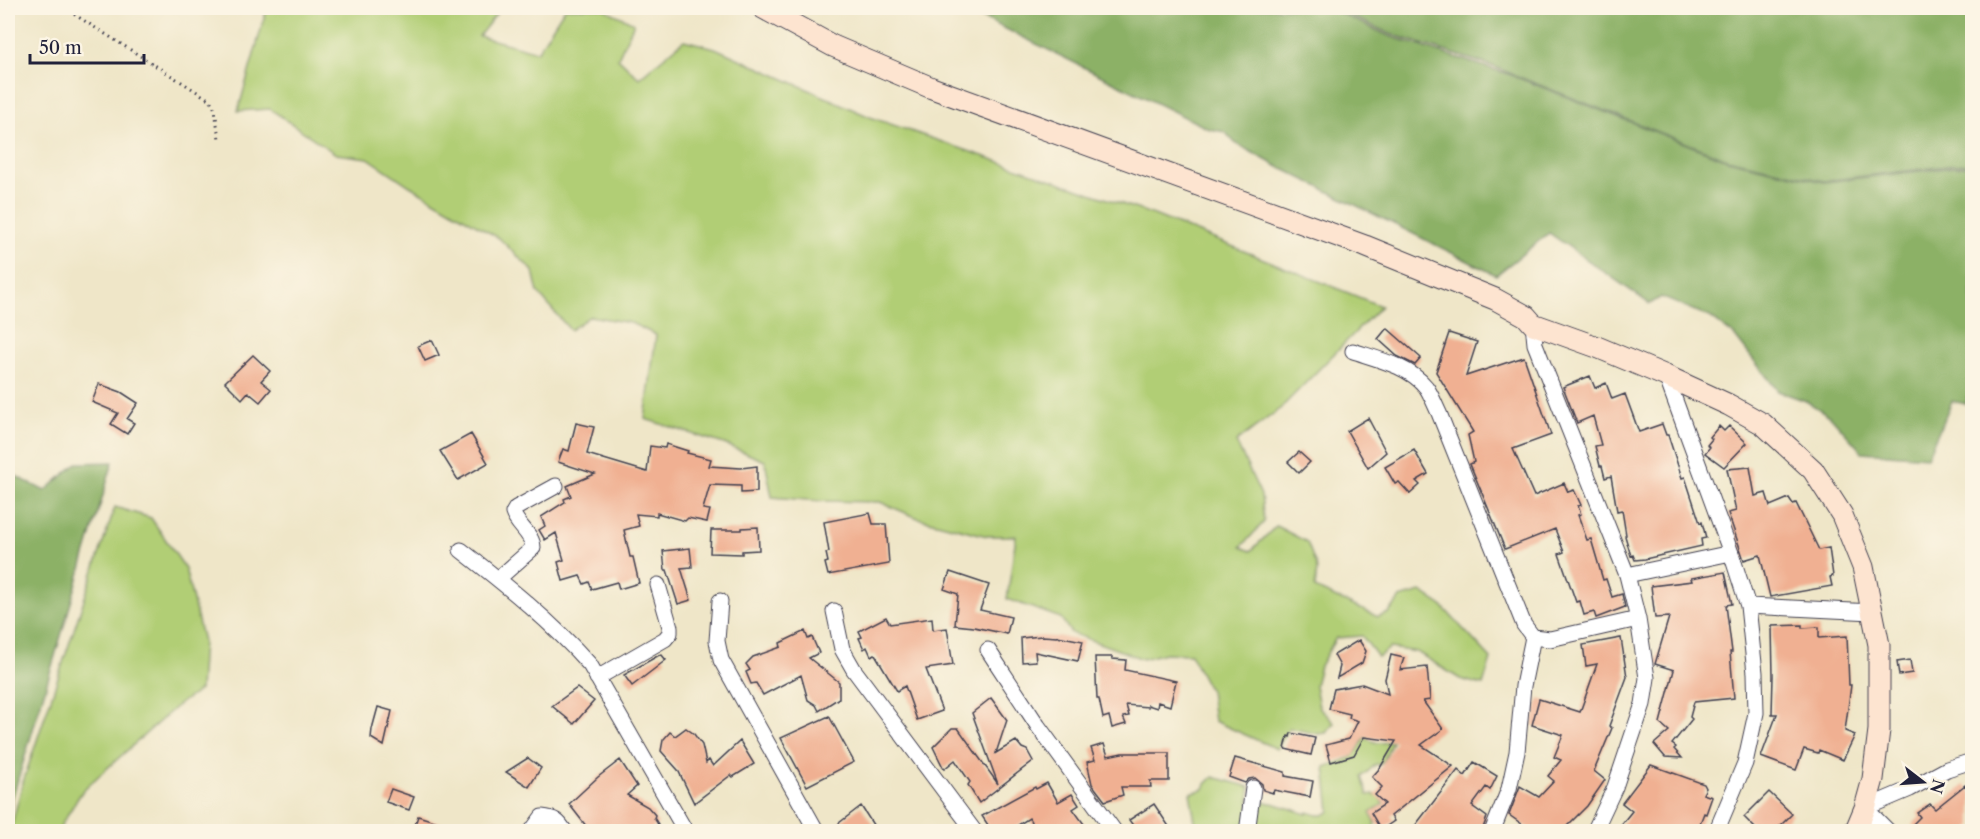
<svg xmlns="http://www.w3.org/2000/svg" width="1980" height="839" font-family="'Libre Caslon Text',serif">
	<rect width="100%" height="100%" fill="#fcf5e5"/>
	<filter id="ink" filterUnits="userSpaceOnUse"><feTurbulence type="fractalNoise" baseFrequency=".0167" numOctaves="2"/><feDisplacementMap in="SourceGraphic" scale="12" xChannelSelector="R" yChannelSelector="G"/><feConvolveMatrix kernelMatrix="1 2 1 2 8 2 1 2 1" color-interpolation-filters="sRGB"/></filter>
	<filter id="wash" filterUnits="userSpaceOnUse"><feTurbulence type="fractalNoise" baseFrequency=".008" numOctaves="4" result="noise"/><feDisplacementMap in="SourceGraphic" scale="24" xChannelSelector="R" yChannelSelector="G"/><feGaussianBlur stdDeviation="1.35" result="paint"/><feColorMatrix in="noise" values="0 0 0 0 0 0 0 0 0 0 0 0 0 0 0 0 0 1.4 0 .05"/><feComposite in="paint" operator="in"/></filter>
	<g filter="url(#wash)">
		<rect width="100%" height="100%" fill="#efe6c8"/>
		<path fill="#b1ce75" stroke="#6a7858" stroke-width="1.5" d="M267,8h234l-22,28 58,16 28,-44h37l32,15 -16,35 21,20 45,-38 31,8 155,69 284,98 227,91 -100,102 -45,34 25,53 3,27 -23,25 10,4 25,-25 31,16 10,26 -2,20 63,29 11,-4 11,-15 21,-6 20,13 50,54 -8,26 -23,-6 -43,-27 -27,-4 -12,9 -16,-21 -26,2 -16,28 -5,19 4,22 15,16 -8,10 -8,1 -29,-6 -12,21 -63,-28 -4,-30 -20,-37 -25,-1 -22,6 -72,-26 -10,-15 -54,-19 9,-63h-29l-69,-18 -38,-16 -60,-1 -48,-4 -7,-36 -41,-17 -79,-25 11,-84 -25,-12 -41,-7 -20,14 -32,-37 -5,-22 -34,-33 -89,-52 -42,-28 -32,-4 -66,-45 -32,2z
			M115,507l36,11 34,50 18,73 -3,49 -21,14 -96,86 -22,35 -1,6h-50l13,-49z
			M1364,738l14,5 14,-1 -8,18 -5,5 -3,-1 -14,13 6,18 6,-1 1,2 3,-1 5,9 -13,9 6,11 -3,2 3,5h-123l1,-31 22,4 31,10 1,-2c9,3 14,6 22,-1l-5,-44c21,-7 30,-7 39,-29z
			M1213,777l37,10 -2,44 -64,-1 12,-3 -6,-34 14,-4 2,-5z"/>
		<path fill="#8cb166" stroke="#576a50" stroke-width="1.5" d="M963,8h366l60,28 122,39 216,85 97,22 148,-17v211l-6,28 -14,-3 -25,56 -65,-5 -32,-36 -24,-15 -28,-10 -44,-56 -24,-18 -49,-20 -11,7 -101,-71 -53,42 -223,-111 -38,-21 -10,-11 -16,-3z
			M1334,8h638v155l-148,18 -97,-22 -235,-93 -102,-32z
			M113,462l-105,351v-341l37,19 32,-28z"/>
		<g id="blocks">
			<path fill="#f0b092" d="M1387,328l34,30 -6,7 -18,-9 -19,-17z
				M1449,333l28,9 -11,34 58,-19 27,78 -38,14 21,47 30,-13 4,9 6,-2 7,15 -3,1 3,8 -3,1 9,25 4,-1 12,41 3,-1 6,18 10,-3 3,13 -29,11 -2,-6 -10,3 -4,-14 -4,1 -17,-48 5,-2 -9,-23 -50,20 -35,-85 4,-2 -6,-27 5,-3 -37,-60z
				M432,340l7,15 -14,6 -7,-15z
				M253,355l17,16 -9,10 10,8 -11,13 -12,-10 -6,7 -17,-17z
				M1590,376l5,12 11,-5 6,16 13,-5 14,38 23,-8 4,11h2l14,43 3,-1 15,46 2,-1 4,16 -5,1 1,7 -57,13 -10,1 -2,-5 -2,1 -6,-20 1,-1 -4,-25 -5,1 -6,-35 -6,2 -3,-12h-2l-5,-20 6,-1 -8,-29 -16,7 -14,-36z
				M99,384l22,8 17,11 -11,16 7,4 -7,11 -16,-10 7,-11 -26,-11z
				M1368,418l18,34 -18,16 -21,-37z
				M576,423l18,4 -7,27 60,18 3,-26 15,2 1,-4 22,7 -1,2 24,6 -2,7 32,2 16,-2v26l-16,1v-7l-31,-1 -7,24 7,1 -3,12 -19,-4 -3,3 -28,-8v3l-21,-2 3,12 -15,4 6,27h3l6,26 -20,6 -2,-7 -25,7 -3,-7 -5,2 -4,-8 -17,5 -5,-19 6,-2 -8,-27 -11,7 -6,-10 6,-4 -4,-9 24,-15 -1,-3 7,-3 -4,-10 28,-12 -37,-12 5,-13 6,2z
				M1719,426l5,5 5,-5 18,17 -23,24 -19,-14 5,-6 -3,-2 5,-6 -2,-2z
				M471,434l17,29 -30,17 -18,-29z
				M1414,450l14,24 -12,7 4,4 -10,9 -11,-12 -4,2 -10,-17z
				M1299,452l11,10 -11,11 -11,-11z
				M1750,467l5,29 11,-3 4,13 19,-8 4,6 3,-1 23,47 10,-2 4,28 -3,1 2,9 -62,11 -10,-42 -16,5 -16,-47 8,-2 -9,-42z
				M870,513l3,11h13l3,40 -61,11 -3,-12 3,-1 -2,-9 3,-1 -5,-30z
				M758,527l1,23 -17,1v3l-32,-1 1,-23h31v-2z
				M690,548l2,19 -11,1 10,32 -13,4 -11,-34h-2l-2,-19z
				M950,572l39,13 -9,25 31,7 -4,17 -33,-7 -19,-2 3,-31 -14,-5z
				M1725,572l7,32 -6,1 6,47h-2l4,46 -40,4 -4,15 2,2 -20,25 4,3 -2,2 8,9 -17,-1 -11,-13 15,-13 -9,-8 14,-53 -19,-6 14,-47 -14,1 -4,-32 41,-5 -1,-3z
				M886,617l4,7 42,-6 1,12 14,-2 6,37 -27,4 16,42 -25,9 -12,-34 -8,5 -22,-37 -4,2 -4,-9 -3,2 -5,-11 3,-1 -3,-6z
				M1802,625v3l17,-1v11l28,-2 2,49h2l-6,46 10,4 -12,25 -24,-10 -1,3 -14,-4 -8,21 -35,-13 16,-43h-5l1,-38 -1,-50z
				M805,631l3,8 4,-2 7,16 -10,5 30,24v16l-20,13 -3,-6 -8,-5 -7,-25 -38,20 -7,-12 -5,1 -5,-12 4,-2 -4,-6 7,-7 28,-10 -1,-4z
				M1042,636l15,1v-1l26,5 -5,20 -43,-9 1,9 -14,1 -1,-24z
				M1621,638l6,39 -18,49 3,2 -18,43 11,9 -18,26 -25,25h-30l-23,-16 11,-29 19,11 15,-16 -6,-5 13,-16 -7,-3 9,-22 -31,-10 7,-26 41,13 17,-48 -11,2 -3,-21z
				M1359,640l7,11 -4,12 -25,15 3,-12 -6,-11z
				M661,654l5,6 -34,26 -8,-11z
				M1391,655l13,3 -4,12 27,-3 3,33 -7,1 20,28 -22,16 32,21 -62,50 3,5 -13,9 -10,-17 14,-9 -10,-9 7,-8 -10,-10 8,-9 16,-27 -32,-4 -10,18 -23,7 -5,-17 23,-6 9,-18 -9,-3 1,-4 -21,-5 5,-20 28,-5 26,10 -3,-15z
				M1095,657h17v2l14,1 -1,10 51,11 -6,25 -12,-4 -1,6 -9,-3v2l-22,-2 3,11 -6,1 3,7 -14,4 -3,-12 -6,2 -4,-19h-2z
				M1910,660l2,13 -13,2 -2,-13z
				M577,688l17,13 -20,23 -22,-18z
				M991,698l16,22 -11,33 20,-12 6,7 5,2 6,11 -54,42 -11,-18 2,-3 -15,-22 -11,9 -11,-22 19,-19h6l40,56 -26,-71z
				M378,707l14,4 -8,35 -13,-8 1,-9z
				M829,716l25,46 -47,24 -26,-48z
				M686,728l8,6 8,11 4,18 3,-3 4,6 27,-25 14,23 -21,13 -2,-2 -37,28 -16,-33 -17,-19 2,-11 7,-8 5,4z
				M1291,733l24,5 -4,17 -26,-6 3,-13 2,1z
				M1104,744l4,12 14,-3h47v28h-19l1,6h-30l2,8 -18,6 -13,-17 -5,-22 8,-2 -4,-12z
				M528,758l13,10 -12,19 -23,-15z
				M1235,758l50,14v4l28,5 -3,16 -36,-7 -1,3 -10,-3 -1,-6 -7,-6 -6,1 -4,4 -16,-6z
				M620,760l17,26 -10,9 21,12 7,8 -1,3 4,6 -8,7h-60l-21,-27 29,-27z
				M1474,762l23,14 -7,14 -4,-3 -14,19 15,11 -5,14h-71l47,-61 7,6z
				M1651,765l53,19 2,4 -3,6 9,3 -6,17 -2,-1 -7,18h-81l16,-20 -10,-8z
				M1047,783l11,19 14,-8 7,11 -6,4 16,22h-53l-7,-13 -20,13h-17l-10,-15 53,-29 1,2z
				M1965,785l7,9v32l-6,5h-48l-6,-6 8,-8 -3,-4 13,-9 5,5z
				M391,789l23,8 -5,13 -23,-8z
				M1769,792l23,22 -17,17h-17l-14,-14z
				M1154,804l18,27h-35l-8,-11z
				M861,806l16,25h-36l-2,-8z
				M418,816l42,13v2h-47z"/>
		</g>
	</g>
	<g filter="url(#ink)">
		<use href="#blocks" fill-opacity="0" stroke="#413f50" stroke-width="1.5"/>
		<g fill="none" stroke-linecap="round" stroke-linejoin="round">
			<g stroke="#413f50" stroke-width="17">
				<path id="minor" d="M1533,324l2,20 92,231 11,44 9,59 -4,26 -28,83 -21,45
					M1353,351c24,8 56,15 73,36 5,7 9,18 13,26l85,212 9,12 17,2 88,-20
					M1666,376l65,177 17,53 7,67 1,40 -11,50 -29,69
					M461,550c45,35 91,72 129,115l96,167
					M1627,575l104,-22
					M498,579l35,-31c0,-14 -16,-22 -20,-35l3,-5 40,-22
					M720,601l-3,40 4,19 96,172
					M1748,606l125,6
					M834,611l8,38 12,21 121,162
					M988,650l50,76 77,106
					M597,678l68,-39 5,-6v-6l-12,-42
					M531,832l11,-15c12,1 17,4 23,15
					M1250,832l-2,-7 5,-37
					M1492,832l17,-43 8,-37 6,-66 10,-49
					M1889,832l-24,-24 45,-19 37,-20 25,-8"/>
			</g>
			<g stroke="#413f50" stroke-width="23">
				<path id="secondary" d="M763,8l70,38 99,42 433,158 130,53 31,17 7,8 64,23 69,29 63,29 34,19 50,46 29,45 21,52 16,78v85l-6,49 -8,29 -10,24"/>
			</g>
			<path stroke="#413f50" stroke-width="3" stroke-dasharray="1.5 4.5" stroke-linecap="butt" d="M64,8l146,92 5,9 4,30"/>
			<use href="#minor" stroke="#fff" stroke-width="15"/>
			<use href="#secondary" stroke="#fde4d0" stroke-width="21"/>
		</g>
	</g>
	<rect width="1980" height="839" fill="none" stroke="#fcf5e5" stroke-width="30"/>
	<g transform="translate(1923 782) rotate(107)" stroke="#fcf5e5" stroke-width="4.5" paint-order="stroke">
	<path d="M0-4.5L10 22L0 15L-10 22Z" fill="#22223b"/>
	<text y="-9" font-size="16" font-weight="bold" text-anchor="middle" fill="#22223b">N</text>
	</g>
	<path d="M30 54v9h114v-9" fill="none" stroke="#22223b" stroke-width="3"/>
	<text x="39" y="54" font-size="18" fill="#22223b" stroke="#fcf5e5" stroke-width="4.5" paint-order="stroke">50 m</text>
</svg>
